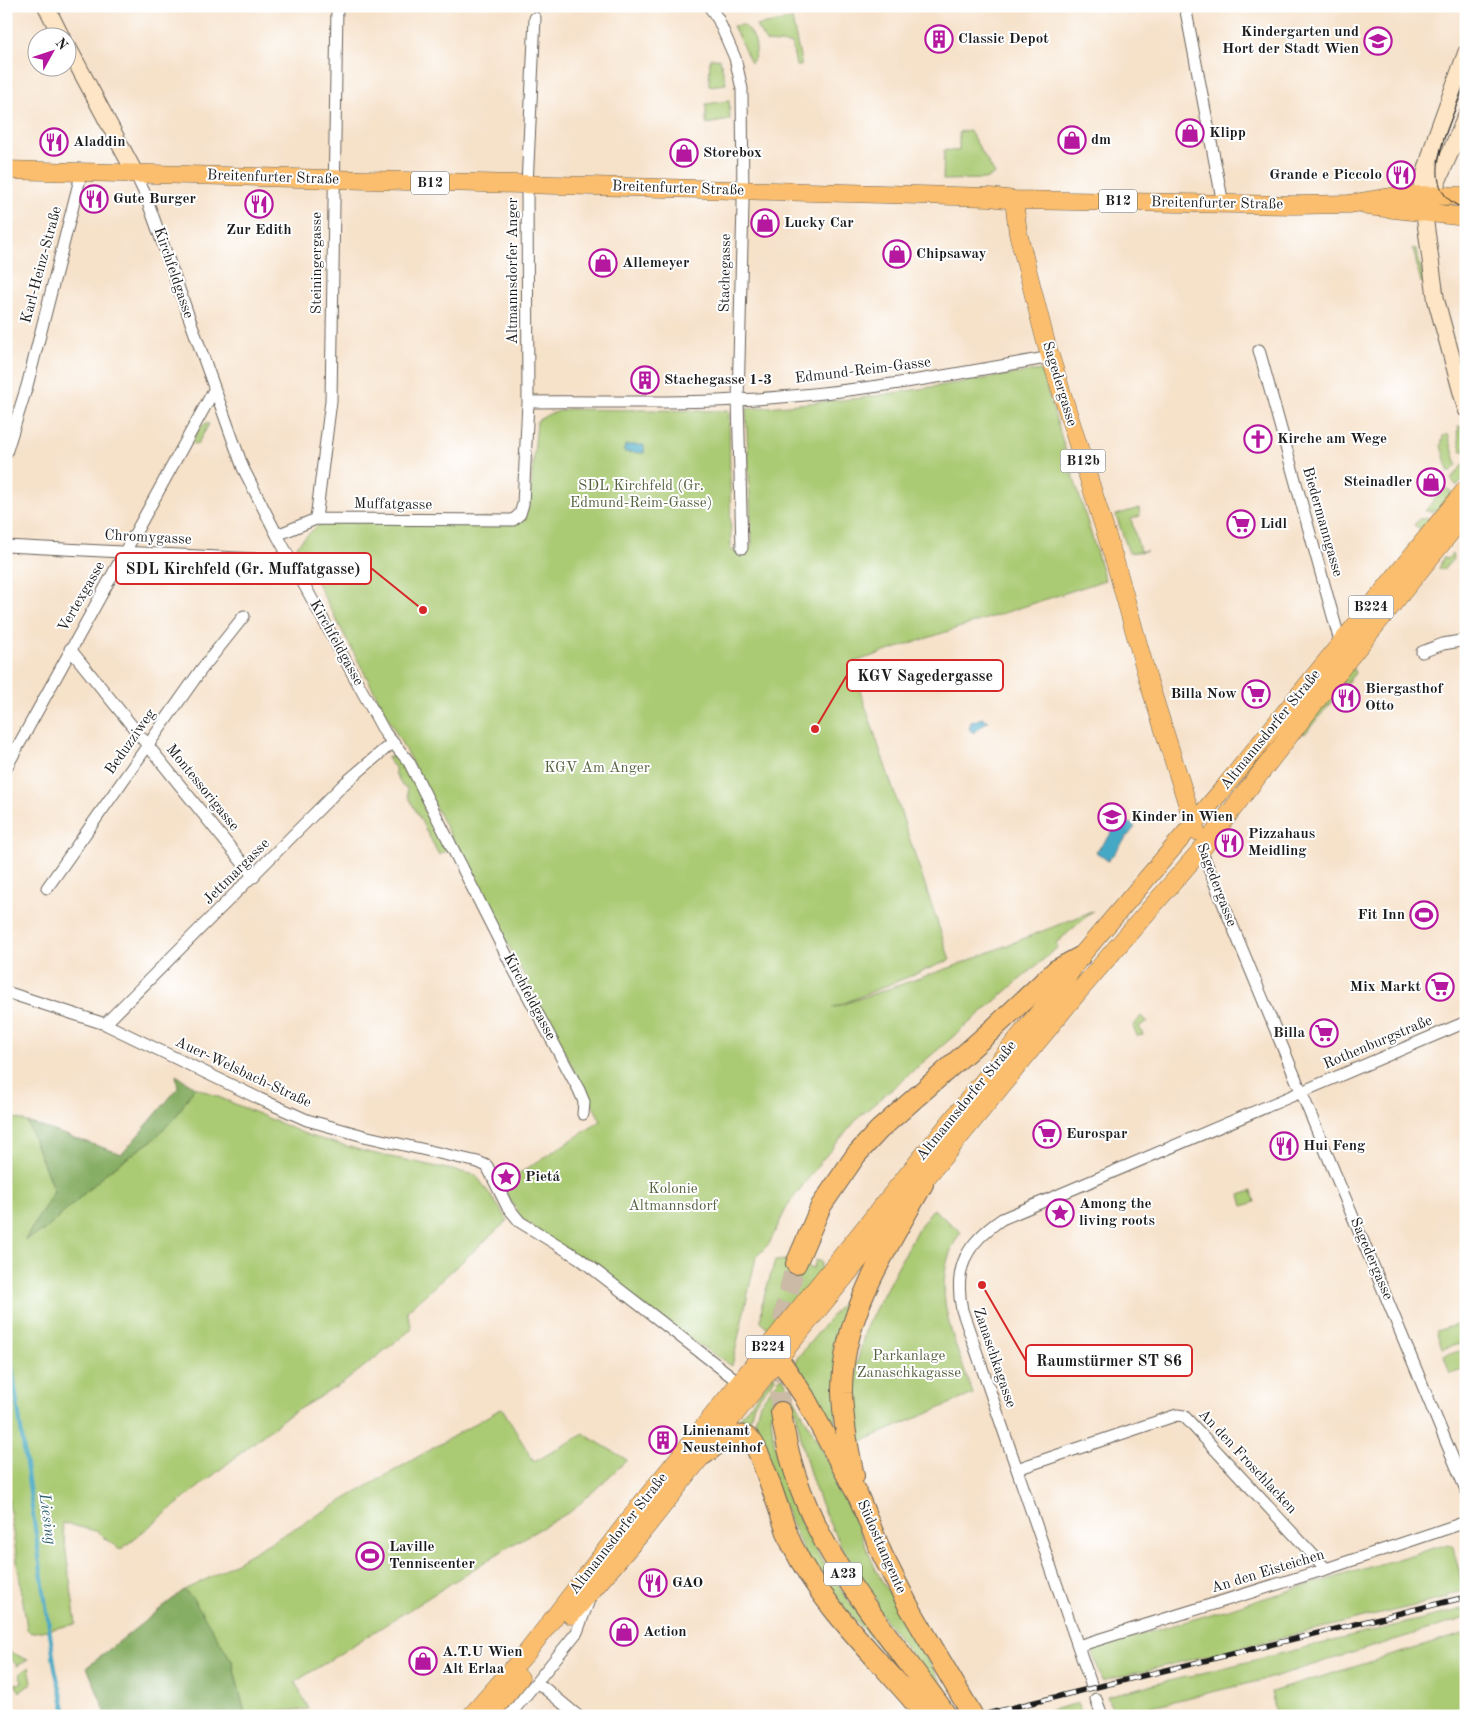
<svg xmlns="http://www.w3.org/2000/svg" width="1472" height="1722" font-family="'Old Standard TT',serif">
	<rect width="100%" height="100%" fill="#fff"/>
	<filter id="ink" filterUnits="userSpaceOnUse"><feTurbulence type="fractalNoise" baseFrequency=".02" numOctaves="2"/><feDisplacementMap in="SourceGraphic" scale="10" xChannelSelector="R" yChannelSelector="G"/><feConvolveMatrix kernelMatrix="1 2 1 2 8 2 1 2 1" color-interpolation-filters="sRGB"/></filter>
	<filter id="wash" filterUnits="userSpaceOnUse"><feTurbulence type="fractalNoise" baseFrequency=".0096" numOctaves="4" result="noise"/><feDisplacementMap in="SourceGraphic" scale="20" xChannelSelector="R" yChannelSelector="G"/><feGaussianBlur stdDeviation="1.12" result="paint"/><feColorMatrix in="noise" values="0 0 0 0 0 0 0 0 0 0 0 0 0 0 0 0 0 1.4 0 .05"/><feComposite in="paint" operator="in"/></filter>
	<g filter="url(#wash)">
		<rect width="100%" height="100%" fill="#f6e1c9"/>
		<path fill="#aaca73" stroke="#637348" d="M792,19l9,43v4h-5l-4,-22 -26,-2 -10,-16z
			M743,25c12,7 18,28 8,38l-18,-37z
			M710,58l10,1 6,25 -17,2z
			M729,101l1,19 -24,4v-20z
			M969,130l26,44 -9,5 -43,1 1,-30 15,1v-19z
			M1413,248l3,1 8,32 -3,2z
			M1041,370l64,210 -254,83 99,297 -118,48 120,-41 141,-56 -37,32 2,4 -199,170 -36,42 -35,46 -19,39 -13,13 -24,109 -39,-25 -171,-122 -21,-34 100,-64 -304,-576 19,-18 9,-4 199,-6 5,-9 8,-87 12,-7 19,-5 161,2 2,140 21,-6 -6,-136 115,-11z
			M206,423l3,1 -12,21 -5,-2 7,-14z
			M1462,426l4,17 -1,9 -4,-2 -4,-19h2l-1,-4z
			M1448,434l9,31 -8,8 -8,-27 2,-10z
			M1466,462v13l-9,11 -6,-7z
			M1444,487l8,5 -15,19h-12z
			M1139,508l1,8 -9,3 9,32h7l-18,2 -13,-38z
			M1431,518l-10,12 -7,-5 5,-6z
			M1452,554l1,5 -9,10h-5l4,-11 4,1z
			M1352,667l3,6 -50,61 -3,-1z
			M386,757h11l7,3 47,87 -12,8 -31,-59 -1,-8 -5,-2 -7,-13v-5z
			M1141,1016l7,6 -9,4 4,9 -6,1 -4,-9z
			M195,1087l115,49 57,16 109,23 32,45 -101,91 5,18 -69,54 -56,33 -167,134 -24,-19 -34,-8 14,101 -45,9 -4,-4 -21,-145v-369l21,7 27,69 -28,48 19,-9 61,-57 48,-34 20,-20z
			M1252,1191l3,11 -12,4 -3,-11z
			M933,1209l28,23c-36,52 -6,109 12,162l-113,48 -5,-42 2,-37 9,-36 51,-97z
			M786,1260l27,9 3,-9 5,2v11l-49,60 -11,-12 1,-18 13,-42z
			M861,1280l-26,142 -4,1 -37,-61z
			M1466,1322v20l-24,7 -6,-18z
			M1466,1349v20l-16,5 -6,-18z
			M774,1373l1,5 -21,26 -7,25 -13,-3z
			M782,1376l52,96 42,98 33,59 50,82 -4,3 -82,-111 4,-3c-45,-60 -70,-115 -81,-190l-25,3c6,113 91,204 156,290l-116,-134 -59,-138 8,-28z
			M502,1408l32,54 50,-28 43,26 -54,50 -63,36 -215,136 14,27 -64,5 -13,-53 -48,-71 25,-12z
			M1448,1544l5,3 11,44 -17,4v3l-345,83 -9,-27 3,-6z
			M1463,1609l3,3v6l-199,61 -153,36 -7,-19 82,-20 1,2 8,-4z
			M1466,1633v83h-189l-6,-24z
			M8,1651l20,9 -11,6 -10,-13z
			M29,1667l3,16 -12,9 -5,-8 7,-1 -2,-10z
			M1078,1703l4,13h-54z"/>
		<path fill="#87ae65" stroke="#526540" d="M176,1075l19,12 -21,32 -20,20 -48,34 -61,57 -20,10 29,-49 -27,-69 95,32 56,-66z
			M184,1590l10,10 38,61 13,53 -138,2 -20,-49z"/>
		<path fill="#45a9c5" stroke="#306270" d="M625,445h19v8l-20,-1z
			M982,718l6,3 -15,12 -4,-4 2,-7z
			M1124,818l11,9 -27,34 -12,-9z"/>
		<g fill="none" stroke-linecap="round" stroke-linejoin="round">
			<path stroke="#45a9c5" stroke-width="4" d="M6,1324l49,345 12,47"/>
		</g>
	</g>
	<g filter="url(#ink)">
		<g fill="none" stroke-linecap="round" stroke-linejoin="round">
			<path stroke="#cabaa6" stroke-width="20" stroke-dasharray="20 10" stroke-linecap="butt" d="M781,1412c-5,-56 0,-94 15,-148"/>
			<g stroke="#686159" stroke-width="13">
				<path id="street" d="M709,6l9,13 17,39 7,31 1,115 -5,196 4,148
					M1185,6l38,198
					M135,173l10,21 98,274 34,67 108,198 24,29 105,208 65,120 5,12 -1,12
					M1259,350l82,295
					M528,402c69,-1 139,2 208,-2 106,-5 211,-24 315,-43
					M6,453l21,-67 55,-215
					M316,519l15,-118 6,-395
					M277,535l39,-16 197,1 7,-6 3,-10 5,-102 -1,-217 8,-167
					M6,546l271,14 10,-6
					M70,649l184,228
					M1422,652l21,-8 23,-4
					M6,768l208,-378
					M1201,850l265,640
					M47,888l154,-218 43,-54
					M6,992l99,32 155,75 47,21 57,16 114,26 9,4 20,40 13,16 59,36 161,125
					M105,1024l239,-240 48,-41
					M1017,1469l151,-51 9,-3 7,1 142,153
					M1078,1646l248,-77 140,-47
					M537,1682l41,34
					M1091,1684l-129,-374c-9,-43 5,-67 40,-91l464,-197
					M1096,1699l6,17
					M509,1716l68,-84 12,-32"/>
			</g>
			<g stroke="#686159" stroke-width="18">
				<path id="secondary" d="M46,6l16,32
					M68,47l67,126
					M1466,53l-30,83 -17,59 5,17 12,88 30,109
					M1427,206l39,-90"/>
			</g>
			<g stroke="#686159" stroke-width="19">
				<path id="primary" d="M6,170l984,27 24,3 281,5 54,-1 55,-9 62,1
					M1014,200l4,33 28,110 70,222 33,118 47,148
					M1367,206l99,11
					M571,1615l72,-84 143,-182 293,-358 122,-141 146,-189 119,-148
					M471,1716l57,-65 114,-148 424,-524 14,-22 143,-168 243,-300
					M489,1716l31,-38"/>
			</g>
			<g stroke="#686159" stroke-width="22">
				<path id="highway" d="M796,1264l25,-58 35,-51 23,-25 114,-101 63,-59 24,-13
					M757,1361l15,-1 11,5 21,31 55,102 23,56 26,51 65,111
					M781,1412c18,130 95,202 166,304
					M703,1455c13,-9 31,-27 47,-16 11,9 33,87 42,106 33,67 88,114 134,171
					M854,1476c-6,-28 -11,-55 -12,-83 -1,-77 45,-144 81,-209"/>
			</g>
			<use href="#street" stroke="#fff" stroke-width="11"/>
			<use href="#secondary" stroke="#fde5c5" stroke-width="16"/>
			<use href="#primary" stroke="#fabe6e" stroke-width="18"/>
			<use href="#highway" stroke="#fabe6e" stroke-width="20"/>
			<path stroke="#1c1c1c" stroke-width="1" d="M1466,82c-12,36 -57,109 0,127"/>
			<g stroke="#1c1c1c" stroke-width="5.5">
				<path id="rail" d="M978,1716l488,-119"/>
			</g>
			<use href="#rail" stroke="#fff" stroke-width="4" stroke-dasharray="11" stroke-linecap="butt"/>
		</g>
	</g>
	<defs>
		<g id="building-ring" transform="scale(1.4375)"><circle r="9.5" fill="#fff" stroke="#b5179e" stroke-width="1.5"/><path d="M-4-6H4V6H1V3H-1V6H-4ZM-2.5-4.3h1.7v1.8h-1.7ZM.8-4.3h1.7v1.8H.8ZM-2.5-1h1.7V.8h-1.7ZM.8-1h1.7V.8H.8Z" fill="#b5179e"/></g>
		<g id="school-ring" transform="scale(1.4375)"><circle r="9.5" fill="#fff" stroke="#b5179e" stroke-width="1.5"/><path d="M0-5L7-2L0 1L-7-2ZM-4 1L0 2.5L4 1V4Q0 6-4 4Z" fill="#b5179e"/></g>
		<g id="shop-ring" transform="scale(1.4375)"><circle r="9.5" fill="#fff" stroke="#b5179e" stroke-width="1.5"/><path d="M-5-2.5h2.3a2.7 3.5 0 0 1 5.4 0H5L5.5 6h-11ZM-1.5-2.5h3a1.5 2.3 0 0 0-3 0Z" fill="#b5179e"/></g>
		<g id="restaurant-ring" transform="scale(1.4375)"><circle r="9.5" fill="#fff" stroke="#b5179e" stroke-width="1.5"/><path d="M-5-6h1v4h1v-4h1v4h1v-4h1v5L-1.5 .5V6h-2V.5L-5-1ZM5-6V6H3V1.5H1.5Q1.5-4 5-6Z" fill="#b5179e"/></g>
		<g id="church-ring" transform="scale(1.4375)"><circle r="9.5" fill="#fff" stroke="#b5179e" stroke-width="1.5"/><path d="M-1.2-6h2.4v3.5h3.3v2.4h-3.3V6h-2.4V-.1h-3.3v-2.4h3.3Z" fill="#b5179e"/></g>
		<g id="supermarket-ring" transform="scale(1.4375)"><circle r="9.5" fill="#fff" stroke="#b5179e" stroke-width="1.5"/><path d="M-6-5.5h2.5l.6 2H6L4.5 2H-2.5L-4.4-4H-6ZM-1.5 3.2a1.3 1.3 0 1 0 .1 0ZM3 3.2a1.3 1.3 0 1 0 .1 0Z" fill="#b5179e"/></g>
		<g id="stadium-ring" transform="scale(1.4375)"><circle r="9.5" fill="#fff" stroke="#b5179e" stroke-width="1.5"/><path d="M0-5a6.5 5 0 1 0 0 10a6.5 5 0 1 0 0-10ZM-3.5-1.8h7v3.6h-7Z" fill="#b5179e"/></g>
		<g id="sight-ring" transform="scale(1.4375)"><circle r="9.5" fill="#fff" stroke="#b5179e" stroke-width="1.5"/><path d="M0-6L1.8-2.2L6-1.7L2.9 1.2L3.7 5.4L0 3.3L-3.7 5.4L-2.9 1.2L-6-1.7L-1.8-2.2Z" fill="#b5179e"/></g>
	</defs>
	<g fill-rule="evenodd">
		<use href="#building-ring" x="939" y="39"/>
		<use href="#school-ring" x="1378" y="41"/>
		<use href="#shop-ring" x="1190" y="133"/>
		<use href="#shop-ring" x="1072" y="140"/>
		<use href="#restaurant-ring" x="54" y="142"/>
		<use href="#shop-ring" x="684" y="153"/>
		<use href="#restaurant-ring" x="1401" y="175"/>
		<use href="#restaurant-ring" x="94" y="199"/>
		<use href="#restaurant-ring" x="259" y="204"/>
		<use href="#shop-ring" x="765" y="223"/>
		<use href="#shop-ring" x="897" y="254"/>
		<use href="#shop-ring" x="603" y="263"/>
		<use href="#building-ring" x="645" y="380"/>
		<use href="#church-ring" x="1258" y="439"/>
		<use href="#shop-ring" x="1431" y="482"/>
		<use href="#supermarket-ring" x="1241" y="524"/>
		<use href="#supermarket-ring" x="1256" y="694"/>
		<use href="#restaurant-ring" x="1346" y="698"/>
		<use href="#school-ring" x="1112" y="817"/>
		<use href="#restaurant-ring" x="1229" y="843"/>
		<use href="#stadium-ring" x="1424" y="915"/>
		<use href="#supermarket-ring" x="1440" y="987"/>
		<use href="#supermarket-ring" x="1324" y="1033"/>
		<use href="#supermarket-ring" x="1047" y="1134"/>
		<use href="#restaurant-ring" x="1284" y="1146"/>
		<use href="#sight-ring" x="506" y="1177"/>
		<use href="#sight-ring" x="1060" y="1213"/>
		<use href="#building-ring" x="663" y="1440"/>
		<use href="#stadium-ring" x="370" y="1556"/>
		<use href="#restaurant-ring" x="653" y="1583"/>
		<use href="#shop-ring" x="624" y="1632"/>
		<use href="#shop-ring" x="423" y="1661"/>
	</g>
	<g text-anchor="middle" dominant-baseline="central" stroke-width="4" stroke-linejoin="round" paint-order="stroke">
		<g fill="#fff" stroke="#606060" stroke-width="1">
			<rect x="411" y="171.5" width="38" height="23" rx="4"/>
			<rect x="1099" y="189.5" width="38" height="23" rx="4"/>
			<rect x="1060.5" y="449.5" width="45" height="23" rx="4"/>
			<rect x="1348.5" y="595.5" width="45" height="23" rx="4"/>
			<rect x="745.5" y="1335.5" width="45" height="23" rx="4"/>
			<rect x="824" y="1562.5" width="38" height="23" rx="4"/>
		</g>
		<g font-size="14" font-weight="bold" fill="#1c1c1c">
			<text x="430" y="183">B12</text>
			<text x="1118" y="201">B12</text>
			<text x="1083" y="461">B12b</text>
			<text x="1371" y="607">B224</text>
			<text x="768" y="1347">B224</text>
			<text x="843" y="1574">A23</text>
		</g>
		<g font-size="15" font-weight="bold" fill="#1c1c1c" stroke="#fff" text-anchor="start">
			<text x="1359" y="32" text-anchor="end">Kindergarten und<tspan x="1359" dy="17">Hort der Stadt Wien</tspan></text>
			<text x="958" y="39">Classic Depot</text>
			<text x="1209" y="133">Klipp</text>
			<text x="1091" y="140">dm</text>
			<text x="73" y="142">Aladdin</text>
			<text x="703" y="153">Storebox</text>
			<text x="1382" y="175" text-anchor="end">Grande e Piccolo</text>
			<text x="113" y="199">Gute Burger</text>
			<text x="784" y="223">Lucky Car</text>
			<text x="259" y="230" text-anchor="middle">Zur Edith</text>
			<text x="916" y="254">Chipsaway</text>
			<text x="622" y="263">Allemeyer</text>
			<text x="664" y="380">Stachegasse 1-3</text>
			<text x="1277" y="439">Kirche am Wege</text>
			<text x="1412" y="482" text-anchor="end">Steinadler</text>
			<text x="1260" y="524">Lidl</text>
			<text x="1365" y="689">Biergasthof<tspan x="1365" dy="17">Otto</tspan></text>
			<text x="1237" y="694" text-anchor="end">Billa Now</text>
			<text x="1131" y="817">Kinder in Wien</text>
			<text x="1248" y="834">Pizzahaus<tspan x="1248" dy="17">Meidling</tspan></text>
			<text x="1405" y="915" text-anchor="end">Fit Inn</text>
			<text x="1421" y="987" text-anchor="end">Mix Markt</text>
			<text x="1305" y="1033" text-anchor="end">Billa</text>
			<text x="1066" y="1134">Eurospar</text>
			<text x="1303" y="1146">Hui Feng</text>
			<text x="525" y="1177">Pietá</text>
			<text x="1079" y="1204">Among the<tspan x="1079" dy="17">living roots</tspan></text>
			<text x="682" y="1431">Linienamt<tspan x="682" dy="17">Neusteinhof</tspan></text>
			<text x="389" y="1547">Laville<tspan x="389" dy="17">Tenniscenter</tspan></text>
			<text x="672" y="1583">GAO</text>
			<text x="643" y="1632">Action</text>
			<text x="442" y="1652">A.T.U Wien<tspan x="442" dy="17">Alt Erlaa</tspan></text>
		</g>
		<g font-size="15" fill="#1c1c1c" stroke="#fff">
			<text transform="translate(273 178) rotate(2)">Breitenfurter Straße</text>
			<text transform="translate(678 189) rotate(2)">Breitenfurter Straße</text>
			<text transform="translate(1217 204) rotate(1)">Breitenfurter Straße</text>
			<text transform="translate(317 263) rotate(-90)">Steiningergasse</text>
			<text transform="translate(42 265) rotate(-75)">Karl-Heinz-Straße</text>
			<text transform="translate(513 271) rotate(-90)">Altmannsdorfer Anger</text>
			<text transform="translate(173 273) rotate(71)">Kirchfeldgasse</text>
			<text transform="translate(726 273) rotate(-89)">Stachegasse</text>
			<text transform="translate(863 371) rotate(-7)">Edmund-Reim-Gasse</text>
			<text transform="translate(1059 384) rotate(73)">Sagedergasse</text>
			<text transform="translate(393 505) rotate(1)">Muffatgasse</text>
			<text transform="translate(1322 522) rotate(74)">Biedermanngasse</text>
			<text transform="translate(148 538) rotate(3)">Chromygasse</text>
			<text transform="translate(82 597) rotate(-60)">Vertexgasse</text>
			<text transform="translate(336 643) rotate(61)">Kirchfeldgasse</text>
			<text transform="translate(1271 730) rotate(-51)">Altmannsdorfer Straße</text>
			<text transform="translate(131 742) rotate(-55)">Beduzziweg</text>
			<text transform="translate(202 788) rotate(51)">Montessorigasse</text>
			<text transform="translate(237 872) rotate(-45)">Jettmargasse</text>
			<text transform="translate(1216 885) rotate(69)">Sagedergasse</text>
			<text transform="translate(529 997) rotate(62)">Kirchfeldgasse</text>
			<text transform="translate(1378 1043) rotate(-23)">Rothenburgstraße</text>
			<text transform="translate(243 1073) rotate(25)">Auer-Welsbach-Straße</text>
			<text transform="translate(967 1101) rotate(-51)">Altmannsdorfer Straße</text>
			<text transform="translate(1371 1259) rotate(67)">Sagedergasse</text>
			<text transform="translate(994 1358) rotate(71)">Zanaschkagasse</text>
			<text transform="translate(1247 1462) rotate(47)">An den Froschlacken</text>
			<text transform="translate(619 1534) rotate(-52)">Altmannsdorfer Straße</text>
			<text transform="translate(881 1547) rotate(66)">Südosttangente</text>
			<text transform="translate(1268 1572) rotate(-17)">An den Eisteichen</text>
		</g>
		<g font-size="15" fill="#55623f" stroke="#fff">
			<text x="641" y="486">SDL Kirchfeld (Gr.<tspan x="641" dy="17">Edmund-Reim-Gasse)</tspan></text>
			<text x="597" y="768">KGV Am Anger</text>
			<text x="673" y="1189">Kolonie<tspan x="673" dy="17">Altmannsdorf</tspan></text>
			<text x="909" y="1356">Parkanlage<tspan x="909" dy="17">Zanaschkagasse</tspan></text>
		</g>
		<g font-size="16" font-style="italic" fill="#306270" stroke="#fff">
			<text transform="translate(47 1519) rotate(82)">Liesing</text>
		</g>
	</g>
	<path fill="none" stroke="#d62828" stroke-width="2" d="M423 610L371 568M815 729L847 675M982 1285L1026 1361"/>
	<g fill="#d62828" stroke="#fff" stroke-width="2">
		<circle cx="423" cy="610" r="5"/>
		<circle cx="815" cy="729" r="5"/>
		<circle cx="982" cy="1285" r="5"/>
	</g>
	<g fill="#fff" stroke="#d62828" stroke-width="2">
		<rect x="116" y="553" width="255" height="31" rx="5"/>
		<rect x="847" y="660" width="156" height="31" rx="5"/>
		<rect x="1026" y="1345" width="166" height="31" rx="5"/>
	</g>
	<g font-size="16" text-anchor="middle" font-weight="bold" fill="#1c1c1c">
		<text x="243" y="574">SDL Kirchfeld (Gr. Muffatgasse)</text>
		<text x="925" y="681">KGV Sagedergasse</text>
		<text x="1109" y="1366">Raumstürmer ST 86</text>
	</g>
	<rect width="1472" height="1722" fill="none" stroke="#fff" stroke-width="25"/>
	<g transform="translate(52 52) rotate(50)"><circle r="24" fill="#ffffff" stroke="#a4a4a4"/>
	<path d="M0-4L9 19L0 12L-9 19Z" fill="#b5179e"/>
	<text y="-8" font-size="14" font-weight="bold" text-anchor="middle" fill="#1c1c1c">N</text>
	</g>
</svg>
